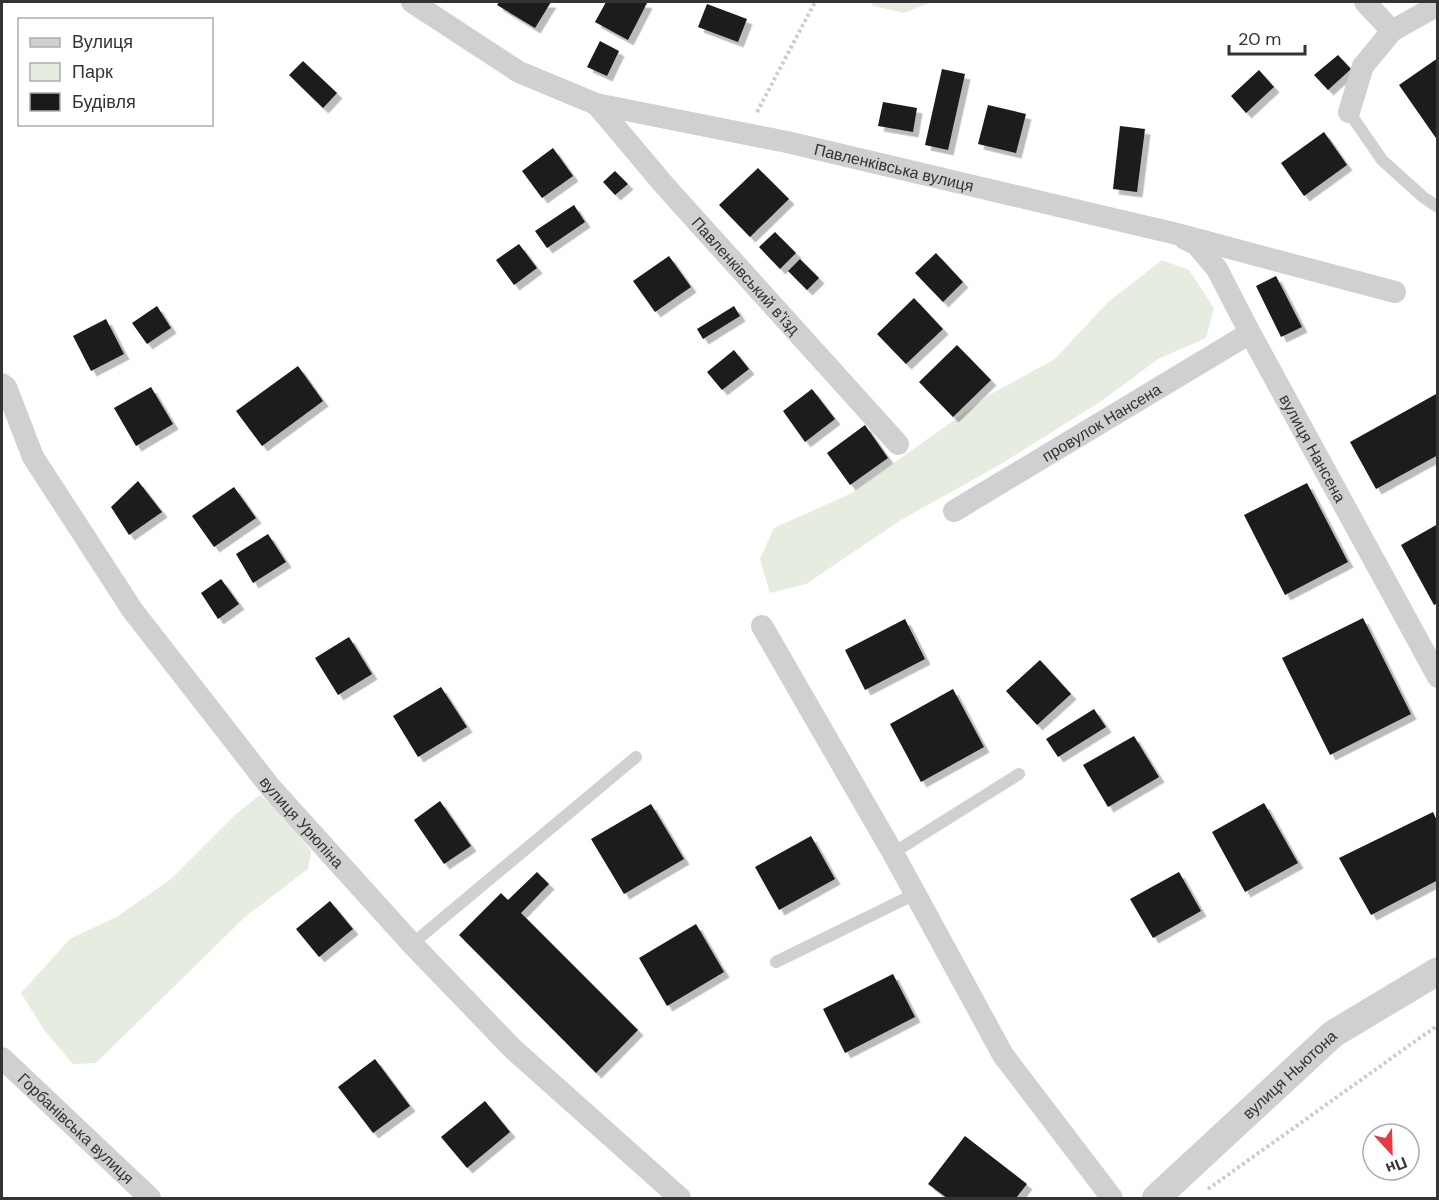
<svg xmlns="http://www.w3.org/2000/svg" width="1439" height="1200" font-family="'DM Sans',sans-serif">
	<defs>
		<filter id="shadow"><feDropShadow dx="5.5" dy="5.5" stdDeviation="0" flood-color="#0004"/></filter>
	</defs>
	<rect width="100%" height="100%" fill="#fff"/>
	<path fill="#e6ecdf" d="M871,2h61l-28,11 -31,-7z
		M1162,260l27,10 25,38 -8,30 -48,21 -55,41 -102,64 -100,56 -95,64 -36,9 -10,-34 14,-31 78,-35 137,-98 66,-36 53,-57z
		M260,795l22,19 29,37 -3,18 -62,47 -150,147 -23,1 -28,-33 -24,-38 49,-54 48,-23 53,-37 66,-66z"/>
	<path fill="#1a1a1a" filter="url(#shadow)" d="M499,2h52l-16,26 -38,-23z
		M606,2h37l4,1 -19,37 -33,-18z
		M707,4l40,15 -9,23 -40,-15z
		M600,41l19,10 -12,25 -20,-9z
		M1338,55l13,14 -23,21 -14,-15z
		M1438,58v83l-39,-56z
		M303,61l34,32 -14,15 -34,-33z
		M942,69l23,5 -17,76 -23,-5z
		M1259,70l15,17 -28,26 -15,-17z
		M883,102l34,6 -4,24 -35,-6z
		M988,105l38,9 -10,39 -38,-9z
		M1120,126l25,3 -8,63 -24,-3z
		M1324,132l23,33 -43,31 -23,-33z
		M553,148l20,28 -31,22 -20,-27z
		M758,168l31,31 -39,38 -31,-32z
		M615,171l13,13 -13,11 -12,-13z
		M574,205l11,17 -38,26 -12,-17z
		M775,232l21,21 -16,16 -21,-22z
		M519,244l18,24 -23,17 -18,-25z
		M936,253l27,29 -20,20 -28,-29z
		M669,256l22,31 -36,25 -22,-31z
		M800,259l19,19 -12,12 -19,-19z
		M1276,276l26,51 -21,10 -25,-51z
		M914,298l29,31 -37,35 -29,-30z
		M157,306l14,22 -24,16 -15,-21z
		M734,306l6,10 -37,23 -6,-10z
		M106,319l18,35 -33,17 -18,-35z
		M957,345l34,35 -38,37 -34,-35z
		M734,350l15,19 -27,21 -15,-18z
		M298,366l25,35 -61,45 -26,-35z
		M151,387l22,37 -37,22 -22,-38z
		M812,389l23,30 -30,23 -22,-31z
		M1438,393v62l-62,34 -26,-47z
		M865,425l23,33 -38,27 -23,-32z
		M138,481l24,31 -33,23 -18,-28z
		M1307,483l41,79 -63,33 -41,-80z
		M234,487l22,31 -42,29 -22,-31z
		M1438,524v79l-4,2 -33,-60z
		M268,534l18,28 -33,21 -17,-29z
		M221,579l18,25 -21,15 -17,-26z
		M1363,618l48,96 -81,41 -48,-97z
		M905,619l20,40 -60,31 -20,-40z
		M349,637l23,37 -34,21 -23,-37z
		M1040,660l31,34 -34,31 -31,-34z
		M441,687l26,40 -49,30 -25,-41z
		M953,689l31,58 -63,35 -31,-58z
		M1094,709l12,18 -48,30 -12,-18z
		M1134,736l25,41 -51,30 -25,-42z
		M440,801l31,45 -27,18 -30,-44z
		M1264,803l34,60 -53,29 -33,-60z
		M651,804l33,55 -60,35 -33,-55z
		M1433,812l5,11v57l-67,35 -32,-57z
		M811,836l24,43 -56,31 -24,-43z
		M537,872l12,12 -28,29 117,117 -42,43 -137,-138 42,-42 7,7z
		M1179,872l22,39 -48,27 -23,-39z
		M330,901l23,28 -34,28 -23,-28z
		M696,924l28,48 -57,34 -28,-48z
		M893,974l22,43 -70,36 -22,-44z
		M375,1059l35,47 -37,27 -35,-46z
		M485,1101l25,31 -43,36 -26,-31z
		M965,1136l62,48 -11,14h-69l-19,-14z"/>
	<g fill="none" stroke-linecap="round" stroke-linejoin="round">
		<path stroke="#cdcdcd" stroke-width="4" stroke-dasharray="3 3" stroke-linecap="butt" d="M757,112l58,-110
			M1208,1189l230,-164"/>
		<path stroke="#d0d0d0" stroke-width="12" d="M1349,112l33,48 41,37 15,10
			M893,853l126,-79
			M412,944l224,-187
			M776,962l139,-68"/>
		<g stroke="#d0d0d0" stroke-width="22">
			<path id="s1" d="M412,2l107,70 77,32 191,38 386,91 222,59"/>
			<path d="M1365,2l27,29"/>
			<path id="s2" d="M596,104l69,82 233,258"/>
			<path d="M1349,112l14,-46 29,-35 46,-26"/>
			<path id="s3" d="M1185,239l11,5 21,25 33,64 188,344"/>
			<path id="s4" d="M2,384l4,3 27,70 100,154 138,177 141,156 101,105 167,149"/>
			<path id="s5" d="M954,511l296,-178"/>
			<path d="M762,626l131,227 110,202 109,143"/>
			<path id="s6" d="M2,1058l148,140"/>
		</g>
		<path stroke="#d0d0d0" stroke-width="28" id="s7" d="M1156,1198l177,-164 105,-63"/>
	</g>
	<g text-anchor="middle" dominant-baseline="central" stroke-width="6" stroke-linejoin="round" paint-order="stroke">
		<g font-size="16" fill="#333" stroke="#fff">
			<text stroke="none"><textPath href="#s1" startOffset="516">Павленківська вулиця</textPath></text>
			<text stroke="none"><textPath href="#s2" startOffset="228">Павленківський в'їзд</textPath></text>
			<text stroke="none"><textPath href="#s5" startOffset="172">провулок Нансена</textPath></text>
			<text stroke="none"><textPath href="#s3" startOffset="248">вулиця Нансена</textPath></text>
			<text stroke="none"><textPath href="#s4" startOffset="534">вулиця Урюпіна</textPath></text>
			<text stroke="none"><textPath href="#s7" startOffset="182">вулиця Ньютона</textPath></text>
			<text stroke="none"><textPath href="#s6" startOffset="102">Горбанівська вулиця</textPath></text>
		</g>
	</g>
	<rect width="1439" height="1200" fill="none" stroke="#333333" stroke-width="6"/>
	<rect x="18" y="18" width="195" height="108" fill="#ffffff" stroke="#adadad" stroke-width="1.5"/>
	<rect x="30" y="38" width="30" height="9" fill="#d0d0d0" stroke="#adadad" stroke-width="1.5"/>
	<text x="72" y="48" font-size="18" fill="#333333">Вулиця</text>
	<rect x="30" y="63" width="30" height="18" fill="#e6ecdf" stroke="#adadad" stroke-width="1.5"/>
	<text x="72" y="78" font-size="18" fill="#333333">Парк</text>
	<rect x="30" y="93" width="30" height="18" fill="#1a1a1a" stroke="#adadad" stroke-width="1.5"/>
	<text x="72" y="108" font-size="18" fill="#333333">Будівля</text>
	<g transform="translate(1391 1152) rotate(158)"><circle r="28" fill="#ffffff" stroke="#adadad" stroke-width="1.5"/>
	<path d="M0-4.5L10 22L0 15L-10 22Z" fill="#e63946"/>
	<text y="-9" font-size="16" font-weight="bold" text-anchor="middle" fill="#333333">Пн</text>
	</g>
	<path d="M1229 45v9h76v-9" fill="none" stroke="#333333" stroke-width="3"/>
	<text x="1238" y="45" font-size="18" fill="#333333" stroke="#ffffff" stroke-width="4.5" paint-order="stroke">20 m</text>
</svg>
